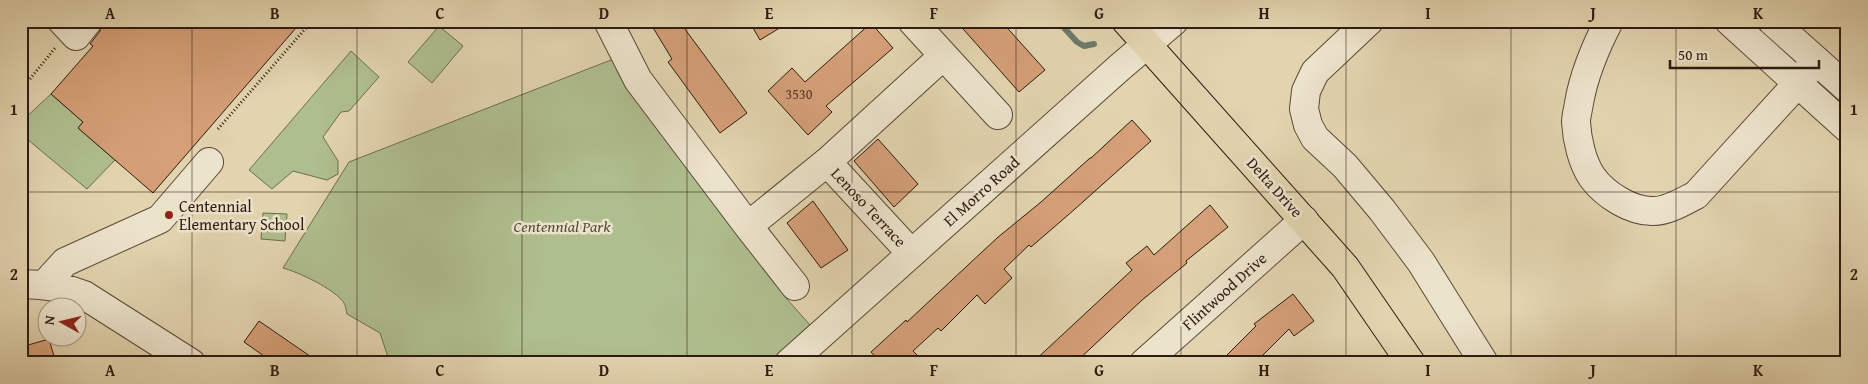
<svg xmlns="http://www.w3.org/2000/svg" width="1868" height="384" font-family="'Gentium Book Plus',serif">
	<rect width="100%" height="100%" fill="#e2d4af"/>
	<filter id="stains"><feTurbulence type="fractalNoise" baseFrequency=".004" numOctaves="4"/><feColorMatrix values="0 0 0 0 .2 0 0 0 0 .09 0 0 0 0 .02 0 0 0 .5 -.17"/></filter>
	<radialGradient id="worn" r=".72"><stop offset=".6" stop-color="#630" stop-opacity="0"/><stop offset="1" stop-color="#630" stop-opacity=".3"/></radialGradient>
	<path fill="#afbe8e" stroke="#6e6c50" d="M439,26l24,20 -31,37 -24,-21z
		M351,51l28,26 -30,34 -8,1 -18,25 15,24v13l-11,6 -34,-9 -21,18 -23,-19z
		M616,58l37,60 133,180 24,27 -42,38h-378l-10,-30 -33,-19c-1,-3 -1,-8 -3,-11 -9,-14 -46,-31 -61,-35l66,-106z
		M51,94l32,28 -5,6 37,32 -28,29 -66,-55v-12z
		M263,213l24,1 -2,27 -24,-2z"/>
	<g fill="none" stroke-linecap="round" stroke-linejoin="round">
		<path stroke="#6b7a6b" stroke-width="6" d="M1058,21l19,21 7,4 10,-2"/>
	</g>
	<path fill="#d59f77" stroke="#2d1b12" d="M103,21h199l-149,172 -75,-65 5,-6 -32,-28 42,-48 -3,-2 10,-13z
		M649,21h30l68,92 -27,20 -52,-71 4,-3z
		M749,21h42l-31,19z
		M956,21h45l44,49 -26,22z
		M871,23l22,25 -67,58 6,6 -24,23 -40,-44 24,-23 13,14z
		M1132,120l19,21 -76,68 -44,38 -2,-2 -25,24 8,9 -27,26 -8,-9 -36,36 -3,-3 -25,23 12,12h-44l-10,-11 35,-32 1,2 90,-84 44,-36 49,-44h1z
		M878,139l40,45 -24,23 -40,-46z
		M813,201l35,49 -27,18 -34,-45z
		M1210,205l18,22 -42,34 1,2 -46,38 -66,62h-43l100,-93 -6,-7 21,-17 7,9z
		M1293,294l21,27 -20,15 -5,-7 -34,34h-36l37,-37 -2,-2z
		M259,321l61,42h-46l-30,-21z
		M49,339l7,24h-35v-16z"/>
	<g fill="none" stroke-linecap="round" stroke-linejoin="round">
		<g stroke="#5a4939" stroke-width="30">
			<path id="minor" d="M62,21l14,15 12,-15
				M608,21l30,59 110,146 47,60
				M912,21l86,94
				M1369,21l-54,51 -9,19 -2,18 4,16 7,13 30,28 37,44 39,52 63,101
				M1609,21c-14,27 -25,53 -30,82 -1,7 -3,13 -3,19 1,18 6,40 16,55 13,18 40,35 62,34 14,0 30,-10 42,-16l102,-112 18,-23
				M1729,21l118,107
				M1772,21l75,67
				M827,162l84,91
				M748,226l79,-64 116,-106
				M21,284c23,0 42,3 63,11l107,68
				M45,284l20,-22 95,-43 49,-57
				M789,363l330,-295 55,-47
				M1144,363l160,-143"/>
		</g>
		<g stroke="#2d1b12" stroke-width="30">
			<path id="major" d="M1126,21l219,246 66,96"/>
		</g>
		<path stroke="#2d1b12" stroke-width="3" stroke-dasharray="1 2.5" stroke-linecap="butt" d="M30,79l25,-31
			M218,129l94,-108"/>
		<use href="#minor" stroke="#ece3cb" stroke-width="28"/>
		<use href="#major" stroke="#e2d4af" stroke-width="28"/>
	</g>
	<path fill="none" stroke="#2d1b12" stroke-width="1" stroke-opacity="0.55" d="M192,21v342M357,21v342M522,21v342M687,21v342M852,21v342M1016,21v342M1181,21v342M1346,21v342M1511,21v342M1676,21v342M21,192h1826"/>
	<circle fill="#8f2418" stroke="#ece3cb" stroke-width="2" cx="169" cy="215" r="5"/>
	<g text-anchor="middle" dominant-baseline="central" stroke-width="5" stroke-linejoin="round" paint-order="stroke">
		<g font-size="14" fill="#573c2b">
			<text x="799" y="94">3530</text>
		</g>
		<g font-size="16" fill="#2d1b12" stroke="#ece3cb">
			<text transform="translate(1275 187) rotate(48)">Delta Drive</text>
			<text transform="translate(981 191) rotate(-42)">El Morro Road</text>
			<text transform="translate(869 207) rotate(47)">Lenoso Terrace</text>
			<text transform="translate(1224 291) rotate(-42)">Flintwood Drive</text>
		</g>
		<g font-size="16" fill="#2d1b12" stroke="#ece3cb" text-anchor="start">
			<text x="179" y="206">Centennial<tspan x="179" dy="18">Elementary School</tspan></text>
		</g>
		<g font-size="16" font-style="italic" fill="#544c37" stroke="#ece3cb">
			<text x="562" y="226">Centennial Park</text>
		</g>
	</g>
	<rect width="1868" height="384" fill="none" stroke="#e2d4af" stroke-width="55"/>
	<g transform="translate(62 322) rotate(278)"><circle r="24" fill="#ece3cb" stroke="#a09381"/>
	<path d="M0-4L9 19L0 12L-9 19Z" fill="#8f2418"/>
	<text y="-8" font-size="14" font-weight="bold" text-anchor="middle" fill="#2d1b12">N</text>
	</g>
	<path d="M1670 60v8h149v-8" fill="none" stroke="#2d1b12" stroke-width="2.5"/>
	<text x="1678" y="60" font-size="15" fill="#2d1b12" stroke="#ece3cb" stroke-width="4" paint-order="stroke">50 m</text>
	<rect x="28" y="28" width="1812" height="328" fill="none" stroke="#2d1b12" stroke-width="2"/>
	<g font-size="16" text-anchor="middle" font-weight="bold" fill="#2d1b12">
		<text x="110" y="19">A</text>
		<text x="275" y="19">B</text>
		<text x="440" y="19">C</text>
		<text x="604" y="19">D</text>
		<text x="769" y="19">E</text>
		<text x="934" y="19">F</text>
		<text x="1099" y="19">G</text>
		<text x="1264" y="19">H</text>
		<text x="1428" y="19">I</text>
		<text x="1593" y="19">J</text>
		<text x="1758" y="19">K</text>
		<text x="14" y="115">1</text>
		<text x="1854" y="115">1</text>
		<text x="14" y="280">2</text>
		<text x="1854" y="280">2</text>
		<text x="110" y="376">A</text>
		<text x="275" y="376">B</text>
		<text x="440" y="376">C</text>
		<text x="604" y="376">D</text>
		<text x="769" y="376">E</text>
		<text x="934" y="376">F</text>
		<text x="1099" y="376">G</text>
		<text x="1264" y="376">H</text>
		<text x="1428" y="376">I</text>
		<text x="1593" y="376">J</text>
		<text x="1758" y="376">K</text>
	</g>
	<rect width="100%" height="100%" filter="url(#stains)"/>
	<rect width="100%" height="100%" fill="url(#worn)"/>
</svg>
